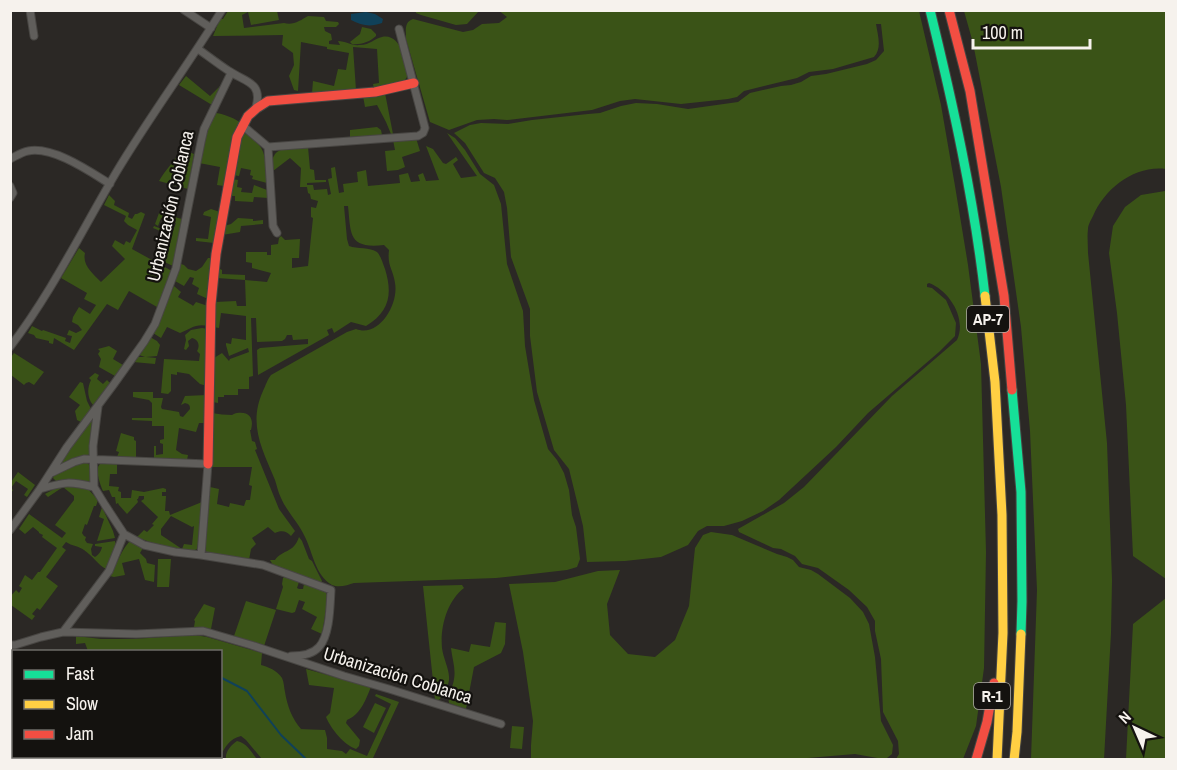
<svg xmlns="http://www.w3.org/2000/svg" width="1177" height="770" font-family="'Archivo Narrow',sans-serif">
	<rect width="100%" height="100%" fill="#2b2825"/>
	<path fill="#3a5317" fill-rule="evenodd" d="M498,10l421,1 22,94 14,81 13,79 13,99 5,188 -2,116 -8,58 -13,33h-67l3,-5 -1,-13 -15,-29 -2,-53 -6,-28v-10l-8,-14 -18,-17 -31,-22 -16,-4 -7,-8 -14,-7 -8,-1 -34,-16 -1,-3 46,-26 20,-16 88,-91 65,-56c10,-21 -7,-49 -28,-57l-2,1v3l5,1 14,12 10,23 -1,13 -16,16 -71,61 -32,34 -57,53 -16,11 -21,10 -18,5h-17l-9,5 -10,14 -27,12 -36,4 -38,1 -4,-36 -14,-57 -15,-19 -17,-58 -7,-56v-27l-19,-52 -4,-49 -3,-16 -9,-14 -11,-5 -19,-30 -11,-10 16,-8 11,-2 27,1 24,-4 56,-6 12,-1 21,-7 15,-3 21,1 31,5 50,-7 12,-9 31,-7 10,-1 10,-3 10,-6 15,-2 41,-10 9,-4 8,-9 -3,-27h-5c2,12 6,24 -2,33l-41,12 -24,3 -12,6 -53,13 -7,6 -9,2 -47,5 -46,-5 -15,2 -28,9 -85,10 -13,-1 -17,1 -28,10 -19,-8 -24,-83c0,-9 -2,-17 7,-20l50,13 10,-2 9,-6 17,-1 8,-6z
		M228,11h24l-1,1 26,-1 2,9 -28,5 -3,-13 -6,3 2,13 40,-5c9,3 17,-3 24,-7l16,1 2,4 12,1 1,2 -3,3h-12l1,4 6,3 1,6 -3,1v3l11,1 -2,-4c8,0 13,5 22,4 10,0 15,-7 22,-8 19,-4 24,25 27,38l-7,8 -28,6 -1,-5 6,-1 -2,-34 -24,-2 3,43 -44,3 1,-12 21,5 4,-17 8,1 3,-17 -22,-4v-2l-26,-5 -3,49 -4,-1 -5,-14 5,-11 -1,-12 -11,-8 1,-10 -70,1 7,-17h3z
		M416,11l63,-1v1l-12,13 -11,1 -35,-10 -5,-2z
		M964,11h202v158c-31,-4 -61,19 -73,47 -2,4 -5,9 -5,13 -1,8 0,16 0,24l19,190 5,137 -1,53 -7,126h-73l6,-169 -7,-159 -9,-104 -20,-140 -28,-144z
		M362,27l9,2 5,5v2c-6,6 -16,9 -24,8l-2,-2 10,-8z
		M186,76l24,20 12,-12 -10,21 -33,-20z
		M385,93l8,41h-2l-5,-12 -9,-17 -12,2 -2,-11z
		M215,113c7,0 22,6 27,11l-18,62 -7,-1 3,-18 -21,-4 5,-23 6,-16v-2z
		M377,127l4,3 1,5 -32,2v-7z
		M243,132c25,15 22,25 24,51l-15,-4 1,-3 -3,-1 1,-5 -10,-2 -2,8 -6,-1 5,-32z
		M447,133l8,5 10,12 15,24 14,11 7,19 6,60 16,47 2,35 9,54 14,49 9,11 7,13 5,17 3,25 4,12 4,32 -3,8 -10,3 -71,8 -142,5c-6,2 -15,5 -22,2 -17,-10 -19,-32 -27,-48 -6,-14 -18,-25 -24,-39 -3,-6 -4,-12 -6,-18 -13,-31 -27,-56 -12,-89 3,-6 4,-11 8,-16l76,-43 9,-3c23,9 43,-25 39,-46 -2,-14 -8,-17 -6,-33l-5,-5c-36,4 -33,-11 -36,-39h-4l3,33 2,7c8,3 21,1 28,6 4,4 6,12 8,17 8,26 4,43 -19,57l-15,-4 -17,11 -2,-5 -5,2 2,5 -71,40 -1,-25 3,-2 48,-4v-5l-15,1 -1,-5h-5l-2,4 -3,2 -25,1 -1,-24h-5l2,58 -4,1v12h-11v6h-14v2h-6v6l-5,-1 1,-44 8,-5 7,8 1,-2 19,-7 -1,-4 -19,8 -3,-11v-2l5,1 1,-6 14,2v-24l-25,-3 -2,15 -5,-1 1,-25 21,-1 1,5h9l-1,-26 -28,-2 1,-10 4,2v4l23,1v5l22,2 4,-9 -19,-5v-5l-6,-1v-10h21v3h4v-10l7,-1 1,-6 2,-2 4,4 15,-1 -1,19h-7v10l16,-2 5,-48 -2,-1v-10l5,1 2,-7 -7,-2 -1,-5 -2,-1 -1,-6h-7l1,-19 -11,-10 -17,13c0,-5 -2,-11 1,-15 4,-10 25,-8 34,-9l2,22 4,1 1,10h11v2l-19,1v2h6l1,5 13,-1 1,6 3,-1 -3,-15 4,-1 -1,-10 4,-1 4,26 5,-1 -1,-8 15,-2 -1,-10 9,-2 2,16 32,-3 -1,-8 9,-2 3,9 9,-1 -2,-6 5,-2 3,8 13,-1 -13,-34 7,3 10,14 3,1 10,-7 2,3 -5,4 8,14 16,-2z
		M416,138l4,13 -18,6 3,10 -7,3 -11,1 -2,-20 10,-1 -2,-10z
		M181,149l13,5 -6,35 -29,-8c6,-11 16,-20 22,-32z
		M233,179l5,1 -1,7 5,1 -1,4 11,1 2,-8 13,5 1,8 -14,-1 -1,5 -18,-1v-5h-4l-4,20z
		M1165,191h1v388l-33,-23 -7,-151 -9,-92 -8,-60 4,-27 12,-19 16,-12z
		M109,195l6,6 -1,4 15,8 -1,4 4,2 3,-5h2l4,-2 4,2 -13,35 40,22 -15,36 -28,-16 -11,19 -11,-6 -33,46 -20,-12 -1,6 -4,-1v-2l-13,-3 -2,-3 -6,-2 4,-7 10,5 1,-1 23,8 -1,3 5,2 2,-7 -5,-1 2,-5 7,3 6,-3 -4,-5 -6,-3 1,-5 6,-10 11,7 6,-9 -12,-6 3,-6 -26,-15 18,-30 6,5c-3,12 8,21 16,29l24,-23 -13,-13 3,-6 9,5 2,-4 4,2 7,-13 -9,-5 -4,-4 2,-5 -22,-11z
		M211,209l9,3 -6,31 -18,-2v-3l12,1 3,-22 -8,-2 1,-3z
		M159,213l23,6 -9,47 -13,-6 10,-25 -17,-7 1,-2 18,7 4,-10 -15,-5 -3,8 -3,-2z
		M238,218l15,1v2l10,-1v4l-22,2 -1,6 -18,3 2,-9 7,-2z
		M208,258h4l-4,41 -11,-5 2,-6 -7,-4 2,-6 -4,-1 -6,9 -9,-5 6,-17 3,1 4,4 8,2 6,-4z
		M174,286l7,6 -3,5 14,8 1,1 3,-4 12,4v20c-12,-3 -18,3 -28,7l-13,-6 -6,11 -8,-5 7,-13z
		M202,328l6,1 -1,57 -7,-2 -11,-10 -12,-2v3l-6,-1v17l-3,3 -7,-1 3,-34 35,2 1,-7 -3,-3c3,-5 2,-11 -5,-13l-4,3 1,5 -3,4 -2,-1 2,-9 -1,-5 6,-5z
		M150,337l7,4 3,4 -3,11 -11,1 10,1 -1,6 -22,-2 3,-5h9l-6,-2z
		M109,346l8,5 -4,8 10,6 -8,11 -16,-9 2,-8 -3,-5 2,-3 -2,-2z
		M14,353l30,19 -10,13 -5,-3 -3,1 -2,2 -13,-10v-18z
		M95,373l4,2 -2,4 6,5 4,-4 3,3 -17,22c-6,-7 -6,-17 -2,-25l-2,-2z
		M80,382l3,1 4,18 4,8 -10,13 -4,-2 -2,-9 5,-6 -11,-8z
		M133,392h20v6h10l-2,9 1,2 17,3 1,4 3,1 7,-8c0,-4 -1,-5 -5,-6l-4,2 4,-9 22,-1 -1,28h-7l-3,9 -17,-4 -3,22 6,4 6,1 -1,5 -33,-1v-13h2v9l7,-1v-10l-3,-1v-3l4,-1v-13h-12v-5l-20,-1v-2h20v-15l-3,-3 -16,-3z
		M212,413c6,1 14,2 20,2 2,-1 3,-2 5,-2 13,-2 17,6 14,17h-1l2,11 3,1 2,7 -2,1 24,59 16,22 -4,5c-4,-5 -10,-6 -16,-3l-7,-6 -16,11 4,6 -5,5 -2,11 -41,-7c-4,-3 -4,-9 -9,-14l-2,10 -4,2c-20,-3 -38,-6 -56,-14l7,-7 3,2 7,-7 -2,-1 6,-7 -17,-16 3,-2v-3h-5l-1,3h-1l1,3 -11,12 -8,-9 -1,-2 -2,1 -1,-7h-3l-3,-7 -6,1c-3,-7 -10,-25 -1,-28 4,-1 11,1 15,1v10h-7l-1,12 10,1 -1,4 3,1v6h10l1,-8 12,2 19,-4 3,1v3h-4v4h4l-1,15h4l1,4 32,-13 -2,30 10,-45 9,2 -2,15 12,3 1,-4 14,3 2,-6h4l2,-14 -3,-1 3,-18h-41zM171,516l21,11 2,-1 -2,19 -8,-1 -2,5 -21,-14v-6z
		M91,421l1,1 -2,30c-2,5 -6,6 -9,11h6l4,3 1,15 -6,1 -18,-3 -3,2 -8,1 -4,-4 1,-3 9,-6 -3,-8z
		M121,433l13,4v3l2,1v17l-19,-1 2,-5 -3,-1z
		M18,472l17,13 -8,12 -3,-2 4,-6 -12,-8 -5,7 2,2 -2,3v-11z
		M73,485l15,4 10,11 -2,6h-2l-7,19 -2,-1 -3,9 2,3 2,1 -1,3 2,3 6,1 -2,5 1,6 3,2c4,-3 6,-5 7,-10l-7,-1v-2l20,-3 1,6 -10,22c-8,-4 -13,-13 -22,-19 -5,-4 -12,-4 -18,-8l-4,5 4,3 -20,27 12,9 -18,24 -3,-2 -5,6 3,2 -3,4 -21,-15 1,-5 -2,-3 6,-7 3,3 3,-5 -3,-2 6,-11 7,5 6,-8h2l17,-24 -15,-11 1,-2 -4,-2v-1l-6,-5 -8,7 -6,-5 10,-15 33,24 4,-5 -11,-8 19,-25v-4l-11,-9 -15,10 -3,-3 13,-7z
		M102,507l11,24 2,7 -18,3 7,-22 -5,-2z
		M711,532l21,3 45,19 10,3 6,3 6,7 12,3 7,4 32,24 13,14 6,12 6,33 6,64 12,24 -1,9 -5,4 -4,1 -28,-5 -71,6 -253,-1v-14l2,-24 -10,-69 -14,-68 46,-2 43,-11 22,-1 -13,34 3,31 18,19 27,3 20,-17 14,-34 6,-58 8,-13z
		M299,537l3,4 7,18 3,2 10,20 -2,4 -20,-10 -27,-10 -3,-5h5c8,-11 18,-6 24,-23z
		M129,542h3l11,6 -3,5 6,6 1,4 8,2 -1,17 -9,-2 -6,-21 -17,4 3,12 -11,2 -4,-1c7,-11 10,-24 19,-34z
		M158,559h13l-2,28h-12z
		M287,575l12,7 -2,6 2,1h4l1,-5 7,3h7l7,4 3,6 -6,37 -11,-5 6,-12 -15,-8 3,-7 -6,-2 -4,12 -3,1 -16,-4 7,-22 -1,-3 1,-6z
		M462,585l2,3c-17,13 -24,39 -22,60 1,10 8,22 7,32 -1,7 -6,16 -11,21l-3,-1 -12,-114z
		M1166,598v161h-40l7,-135z
		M246,601l30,9 -12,36 -30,-10z
		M204,604l11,4 -4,21 -17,-2 1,-6 -1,-1z
		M495,622l11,1 -1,21 -4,9 -27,14 -8,42 -17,-6c-2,-9 4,-15 5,-24 2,-10 -2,-21 -3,-31l18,4 2,-8 19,3z
		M195,635l12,2 55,16 -1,12c7,2 16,5 21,13 2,4 2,10 3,14 2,13 7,27 16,37h-3l27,1 2,8v11l15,2 4,3 4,-5 17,7 24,-52 -16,-8 1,-2 23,8 -26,56 2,1h-113l-16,-19 -5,-4c-11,3 -15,9 -20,19l-1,-103 -132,-1 -3,-8 -9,1v-8l25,3h32z
		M10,662h4v94l48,1v2h-51z
		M306,669l65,18c-6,14 -10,27 -24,33l-1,3 14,17 -1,6 -3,3c-12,-4 -25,-20 -30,-32l4,-4 4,-25 -25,-3z
		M375,703l11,5 -12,25 -11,-6z
		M512,726l12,1 -2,22 -12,-1z
		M237,741c10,2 14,11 20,18h-31c-1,-7 5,-14 11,-18z"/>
	<path fill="#104159" d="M366,12l9,2 8,5 -1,4c-11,4 -20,3 -31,-3v-6z"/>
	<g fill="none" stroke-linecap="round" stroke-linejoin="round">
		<path stroke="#104159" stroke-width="2" d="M220,677l27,14 34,44 26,25
			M10,753l4,-4"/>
		<g stroke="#484643" stroke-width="9">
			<path id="street" d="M30,10l4,26
				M184,10l27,18
				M198,49c10,7 20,15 31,22 16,11 34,11 27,36
				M242,125l26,22 5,79 4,7
				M268,147l150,-11 5,-3 2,-5 -26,-99
				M10,159c6,-3 12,-7 18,-8 25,-5 61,20 82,33
				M10,186l3,7 -3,5
				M10,347c42,-55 72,-117 107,-176 33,-55 71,-106 105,-161
				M51,473l23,-11 10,-3 124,5 -7,91
				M40,489c25,-7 29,-8 54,-2
				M10,530l30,-41 27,-42 47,-63 30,-42 11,-18 21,-56 25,-126 3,-13 27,-56
				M124,534l20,11 31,7 26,3 62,10 68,25c-1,16 -1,45 -12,57 -7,8 -19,9 -28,9
				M63,632l46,-61 15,-37 -19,-29 -11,-18 -1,-41 5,-39
				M10,645h5l26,-8 22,-5 73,2 67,-3 48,14 93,31 45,13 112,35"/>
		</g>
		<g stroke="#484643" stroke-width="11">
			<path id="fast" d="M930,10c23,94 44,189 55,286
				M1012,390l9,102 1,109 -1,33"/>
		</g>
		<g stroke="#484643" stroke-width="11">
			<path id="slow" d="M985,296l10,86 7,133 1,118 -6,127
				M1014,760l3,-28 4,-98"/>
		</g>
		<g stroke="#484643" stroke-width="11">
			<path id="jam" d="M949,10l21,81 34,205 8,94
				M208,464l3,-160 5,-50 21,-117 11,-21 9,-8 11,-7 107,-9 39,-9
				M976,760l11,-38 7,-39"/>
		</g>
		<use href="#street" stroke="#605e5b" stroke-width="7"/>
		<use href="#fast" stroke="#16e098" stroke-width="9"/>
		<use href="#slow" stroke="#ffcf43" stroke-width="9"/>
		<use href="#jam" stroke="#f24e42" stroke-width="9"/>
	</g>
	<g text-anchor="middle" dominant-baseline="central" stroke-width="4.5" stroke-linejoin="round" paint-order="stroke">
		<g fill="#14120f" stroke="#b2afaa" stroke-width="1.5">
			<rect x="967" y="306" width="42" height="26" rx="4.5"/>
			<rect x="974" y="683" width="36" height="26" rx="4.5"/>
		</g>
		<g font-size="16" font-weight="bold" fill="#f6f2ed">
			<text x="988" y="319">AP-7</text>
			<text x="992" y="696">R-1</text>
		</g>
		<g font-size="18" fill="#f6f2ed" stroke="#14120f">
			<text transform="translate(170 206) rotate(-77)">Urbanización Coblanca</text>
			<text transform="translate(398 675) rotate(17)">Urbanización Coblanca</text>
		</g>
	</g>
	<rect width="1177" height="770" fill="none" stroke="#f6f2ed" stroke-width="24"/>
	<rect x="12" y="650" width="210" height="108" fill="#14120f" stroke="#6e6c68" stroke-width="1.5"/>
	<rect x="24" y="670" width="30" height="9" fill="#16e098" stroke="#6e6c68" stroke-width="1.5"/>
	<text x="66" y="680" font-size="18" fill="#f6f2ed">Fast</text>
	<rect x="24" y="700" width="30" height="9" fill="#ffcf43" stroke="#6e6c68" stroke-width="1.5"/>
	<text x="66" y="710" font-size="18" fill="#f6f2ed">Slow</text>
	<rect x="24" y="730" width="30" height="9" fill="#f24e42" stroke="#6e6c68" stroke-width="1.5"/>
	<text x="66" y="740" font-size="18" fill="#f6f2ed">Jam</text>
	<g transform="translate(1135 728) rotate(316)" stroke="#14120f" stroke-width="4.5" paint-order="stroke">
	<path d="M0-4.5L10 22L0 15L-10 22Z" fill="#f6f2ed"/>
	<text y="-9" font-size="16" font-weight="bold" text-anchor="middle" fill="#f6f2ed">N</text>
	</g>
	<path d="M973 39v9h117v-9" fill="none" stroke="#f6f2ed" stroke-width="3"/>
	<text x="982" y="39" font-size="18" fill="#f6f2ed" stroke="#14120f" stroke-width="4.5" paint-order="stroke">100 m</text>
</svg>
